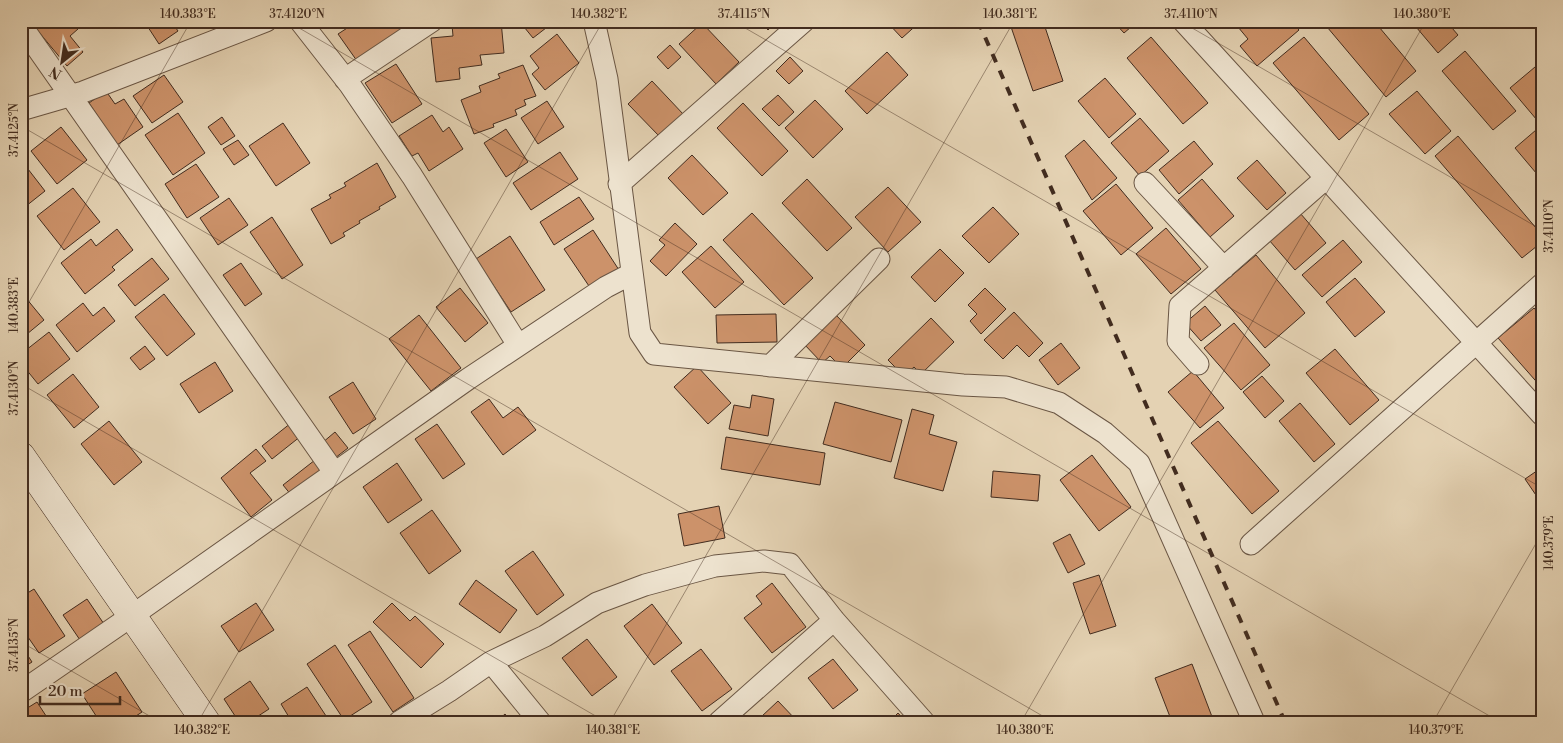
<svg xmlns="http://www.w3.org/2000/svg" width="1563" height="743" font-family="'Libre Bodoni',serif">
	<rect width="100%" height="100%" fill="#e4d2b3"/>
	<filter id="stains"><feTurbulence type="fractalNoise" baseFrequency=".004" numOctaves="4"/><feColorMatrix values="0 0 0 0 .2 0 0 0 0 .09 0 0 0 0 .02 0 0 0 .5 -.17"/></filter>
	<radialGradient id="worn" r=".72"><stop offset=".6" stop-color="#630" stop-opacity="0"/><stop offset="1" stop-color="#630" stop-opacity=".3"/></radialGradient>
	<path fill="#cc926a" stroke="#422c1f" d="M38,21h34l6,8 -8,7 13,16 -16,14 -34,-41z
		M144,21h27l7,10 -19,13z
		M358,21h40l6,9 -47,31 -19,-27z
		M474,21h27l3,32 -24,2 2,10 -23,3 1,11 -24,3 -5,-44 22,-2 -1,-11 22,-2z
		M512,21h43l-22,17 -13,-16 -4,4z
		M760,21h17l-9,9z
		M886,21h35l-19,17z
		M1009,21h34l20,60 -30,10z
		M1113,21h25l-14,12z
		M1233,21h58l8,9 -42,36 -17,-20 8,-7z
		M1322,21h52l42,50 -30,26z
		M1411,21h35l12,14 -20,18z
		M702,23l37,39 -23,22 -37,-40z
		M557,34l22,29 -34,27 -13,-16 7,-6 -9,-12z
		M1151,37l57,66 -25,21 -56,-66z
		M1304,37l65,77 -30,26 -66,-77z
		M670,45l11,12 -13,12 -11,-12z
		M1465,51l51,60 -23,19 -51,-59z
		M887,52l21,23 -41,39 -22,-23z
		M790,57l13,14 -14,13 -13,-13z
		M396,64l26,40 -30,19 -27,-40z
		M523,65l13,31 -12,4 2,5 -11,5 2,5 -24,9 1,3 -20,7 -13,-34 20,-8 -2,-6 21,-8 -2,-4z
		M1535,67l7,8v51l-32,-38z
		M164,75l19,27 -31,21 -19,-27z
		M1105,78l31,36 -27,24 -31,-37z
		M652,81l32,34 -24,22 -32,-33z
		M106,91l9,13 9,-5 19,28 -26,18 -28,-42z
		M1417,91l34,40 -26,23 -36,-40z
		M778,95l16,17 -15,14 -17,-17z
		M815,100l28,29 -30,29 -28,-30z
		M547,101l17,26 -26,17 -17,-26z
		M743,103l45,48 -26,25 -45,-48z
		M178,113l27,40 -32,22 -28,-40z
		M432,115l11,17 6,-5 14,22 -34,22 -11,-18 -6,3 -13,-20z
		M222,117l13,19 -14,9 -13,-18z
		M1140,118l29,33 -29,25 -29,-33z
		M283,123l27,40 -34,23 -27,-40z
		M61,127l26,33 -30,24 -26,-33z
		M506,129l22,33 -22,15 -22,-34z
		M1536,130l6,7v43l-27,-32z
		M1458,136l84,99v7l-20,16 -87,-102z
		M238,140l11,15 -15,10 -11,-16z
		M1084,140l33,38 -25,22 -27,-44z
		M1194,141l19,23 -34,30 -20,-24z
		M560,152l18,27 -47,31 -18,-27z
		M692,155l36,38 -25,22 -35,-37z
		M21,160l24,31 -24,19z
		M1257,160l29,33 -19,17 -30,-32z
		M377,163l19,34 -17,10 1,2 -21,12 1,2 -17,10 2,3 -14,8 -20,-35 20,-11 -2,-3 17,-9 -2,-3z
		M196,164l23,33 -32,21 -22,-34z
		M807,179l45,49 -25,23 -45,-48z
		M1202,179l32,37 -24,21 -32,-37z
		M1116,184l37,44 -32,27 -38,-44z
		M888,187l33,35 -33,30 -33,-35z
		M73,188l27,34 -36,28 -27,-34z
		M579,197l15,22 -40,26 -14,-23z
		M229,198l19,27 -30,20 -18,-27z
		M993,207l26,27 -30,29 -27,-27z
		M752,213l61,65 -29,27 -61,-65z
		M1300,213l26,30 -31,27 -26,-30z
		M272,217l31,48 -21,14 -32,-47z
		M675,223l22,21 -31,32 -16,-15 15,-16 -6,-5z
		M1166,228l35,41 -30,25 -35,-40z
		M117,229l16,21 -21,17 3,3 -30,24 -24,-31 30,-24 5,7z
		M593,230l26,40 -28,19 -27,-40z
		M510,236l35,54 -34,22 -35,-53z
		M1343,240l19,22 -40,35 -20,-22z
		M711,246l33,36 -29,26 -33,-36z
		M940,249l24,24 -29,29 -24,-25z
		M1256,255l49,58 -40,35 -50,-58z
		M152,258l17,21 -34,27 -17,-21z
		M241,263l21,31 -17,12 -22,-31z
		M1355,278l30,34 -30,25 -29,-35z
		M460,288l28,35 -23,19 -29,-35z
		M985,288l21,21 -25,25 -11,-13 7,-7 -9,-9z
		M21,292l23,28 -23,19z
		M164,294l31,40 -28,22 -32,-39z
		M83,303l10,13 11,-9 11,14 -38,31 -21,-27z
		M1205,306l16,19 -20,16 -16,-18z
		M1534,308l8,9v71l-44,-50z
		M1014,312l29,31 -14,14 -12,-12 -14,14 -19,-19z
		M834,313l31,32 -23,23 -12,-12 -8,7 -19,-20z
		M776,314l1,28 -60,1 -1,-28z
		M419,315l42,53 -30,23 -42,-52z
		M931,318l23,24 -33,32 -7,-7 -10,9 -16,-16z
		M1234,323l36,42 -29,25 -37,-42z
		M49,332l21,27 -32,25 -17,-21v-9z
		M1061,343l19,25 -22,17 -19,-25z
		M145,346l10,13 -15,11 -10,-12z
		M1335,349l44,51 -29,25 -44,-52z
		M215,362l18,29 -34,22 -19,-29z
		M697,366l34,37 -23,21 -34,-37z
		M1193,371l31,37 -24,20 -32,-36z
		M73,374l26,33 -25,21 -27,-33z
		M1262,376l22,25 -19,17 -22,-26z
		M353,382l23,37 -23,15 -24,-37z
		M752,395l22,4 -6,37 -39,-7 5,-24 16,3z
		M489,399l14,19 15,-11 18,23 -33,25 -32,-43z
		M835,402l67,18 -11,42 -68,-18z
		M1300,403l35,41 -21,18 -35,-41z
		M912,409l22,6 -5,19 28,8 -14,49 -49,-13z
		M109,421l33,41 -28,23 -33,-41z
		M1218,421l61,70 -27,23 -61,-71z
		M291,423l10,13 -29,23 -10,-13z
		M437,424l28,40 -22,15 -28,-40z
		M335,432l13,16 -13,10 -13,-15z
		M726,437l99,16 -5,32 -99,-16z
		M256,449l10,12 -16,12 22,27 -21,17 -30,-39z
		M1092,455l39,52 -32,24 -39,-51z
		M315,460l9,10 -32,26 -9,-11z
		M397,463l25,37 -34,23 -25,-36z
		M1541,468h1v36l-17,-25z
		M993,471l47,4 -2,26 -47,-4z
		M719,506l6,32 -41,8 -6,-32z
		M432,510l29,41 -32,23 -29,-41z
		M1070,534l15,30 -17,9 -15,-30z
		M533,551l31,44 -27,20 -32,-44z
		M1099,575l17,51 -26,8 -17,-51z
		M476,580l41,30 -17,23 -41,-29z
		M772,583l34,44 -34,26 -28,-35 18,-14 -6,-8z
		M34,589l31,47 -26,17 -18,-26v-30z
		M87,599l17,25 -24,16 -17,-25z
		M256,603l18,27 -35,22 -18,-26z
		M392,603l18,18 5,-5 29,28 -23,24 -48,-46z
		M652,604l30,39 -28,22 -30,-39z
		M370,631l44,67 -21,14 -45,-67z
		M587,639l30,38 -25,19 -30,-38z
		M21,645l11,17 -11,7z
		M335,645l37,57 -28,18 -37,-56z
		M701,649l31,40 -30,22 -31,-40z
		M833,659l25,31 -25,19 -25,-31z
		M1192,664l22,58h-42l-17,-44z
		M116,672l26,40 -15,10h-27l-18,-28z
		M250,681l19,28 -20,13h-10l-15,-23z
		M307,687l23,35h-38l-11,-18z
		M778,701l20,21h-33l-4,-5z
		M37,702l13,20h-29v-10z
		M898,713l8,9h-17z
		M505,714l7,8h-16z"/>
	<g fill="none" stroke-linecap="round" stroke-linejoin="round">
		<g stroke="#6a5644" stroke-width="23">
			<path id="street" d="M300,21l50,64 62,91 106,169
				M594,21l13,58 33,254 14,21 309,31 43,2 53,16 46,30 34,30 115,259
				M1183,21l359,394
				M21,25l313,447
				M345,79l87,-58
				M21,110l62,-18 183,-71
				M1145,183l79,85
				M619,184l185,-163
				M1198,364l-20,-23 2,-35 146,-128
				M770,366l109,-107
				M1251,544l291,-260
				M491,662l49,60
				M21,692l112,-77 335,-236 138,-92 25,-13
				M399,722l50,-31 42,-29 54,-26 52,-33 48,-18 70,-19 49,-5 26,3 44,56 90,102
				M719,722l115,-102"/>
		</g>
		<g stroke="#422c1f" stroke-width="29">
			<path id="secondary" d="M21,456l185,266"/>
		</g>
		<use href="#street" stroke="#ede2ce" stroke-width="21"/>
		<use href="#secondary" stroke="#ede2ce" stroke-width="28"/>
		<path stroke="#422c1f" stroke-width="4" stroke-dasharray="9 9" stroke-linecap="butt" d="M978,21l307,701"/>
	</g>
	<path fill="none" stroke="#422c1f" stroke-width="1" stroke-opacity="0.45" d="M287,21l1213,701M733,21l809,467M1180,21l362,209M21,126l1032,596M21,316l170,-295M21,384l585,338M21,642l139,80M198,722l405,-701M610,722l404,-701M1021,722l405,-701M1433,722l109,-189"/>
	<rect width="1563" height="743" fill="none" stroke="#e4d2b3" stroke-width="55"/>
	<g transform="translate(62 62) rotate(210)" stroke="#ede2ce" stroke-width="4" paint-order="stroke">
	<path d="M0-4L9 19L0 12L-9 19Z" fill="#422c1f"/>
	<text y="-8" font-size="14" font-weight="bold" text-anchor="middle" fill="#422c1f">N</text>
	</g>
	<path d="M40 696v8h80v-8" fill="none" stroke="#422c1f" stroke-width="2.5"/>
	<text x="48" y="696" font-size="15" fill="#422c1f" stroke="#ede2ce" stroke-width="4" paint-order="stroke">20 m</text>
	<rect x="28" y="28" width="1508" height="688" fill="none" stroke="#422c1f" stroke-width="2"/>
	<g font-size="12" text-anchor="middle" fill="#422c1f">
		<text x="188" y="18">140.383°E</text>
		<text x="297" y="18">37.4120°N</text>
		<text x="599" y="18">140.382°E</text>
		<text x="744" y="18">37.4115°N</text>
		<text x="1010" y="18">140.381°E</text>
		<text x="1191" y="18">37.4110°N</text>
		<text x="1422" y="18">140.380°E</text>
		<text transform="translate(14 130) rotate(-90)" y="4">37.4125°N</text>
		<text transform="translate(1549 226) rotate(-90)" y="4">37.4110°N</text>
		<text transform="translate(14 305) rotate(-90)" y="4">140.383°E</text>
		<text transform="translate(14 388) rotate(-90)" y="4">37.4130°N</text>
		<text transform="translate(1549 543) rotate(-90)" y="4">140.379°E</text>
		<text transform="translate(14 645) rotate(-90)" y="4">37.4135°N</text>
		<text x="202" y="734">140.382°E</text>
		<text x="613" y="734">140.381°E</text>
		<text x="1025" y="734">140.380°E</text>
		<text x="1436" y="734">140.379°E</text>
	</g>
	<rect width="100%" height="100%" filter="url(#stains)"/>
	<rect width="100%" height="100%" fill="url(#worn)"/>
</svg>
